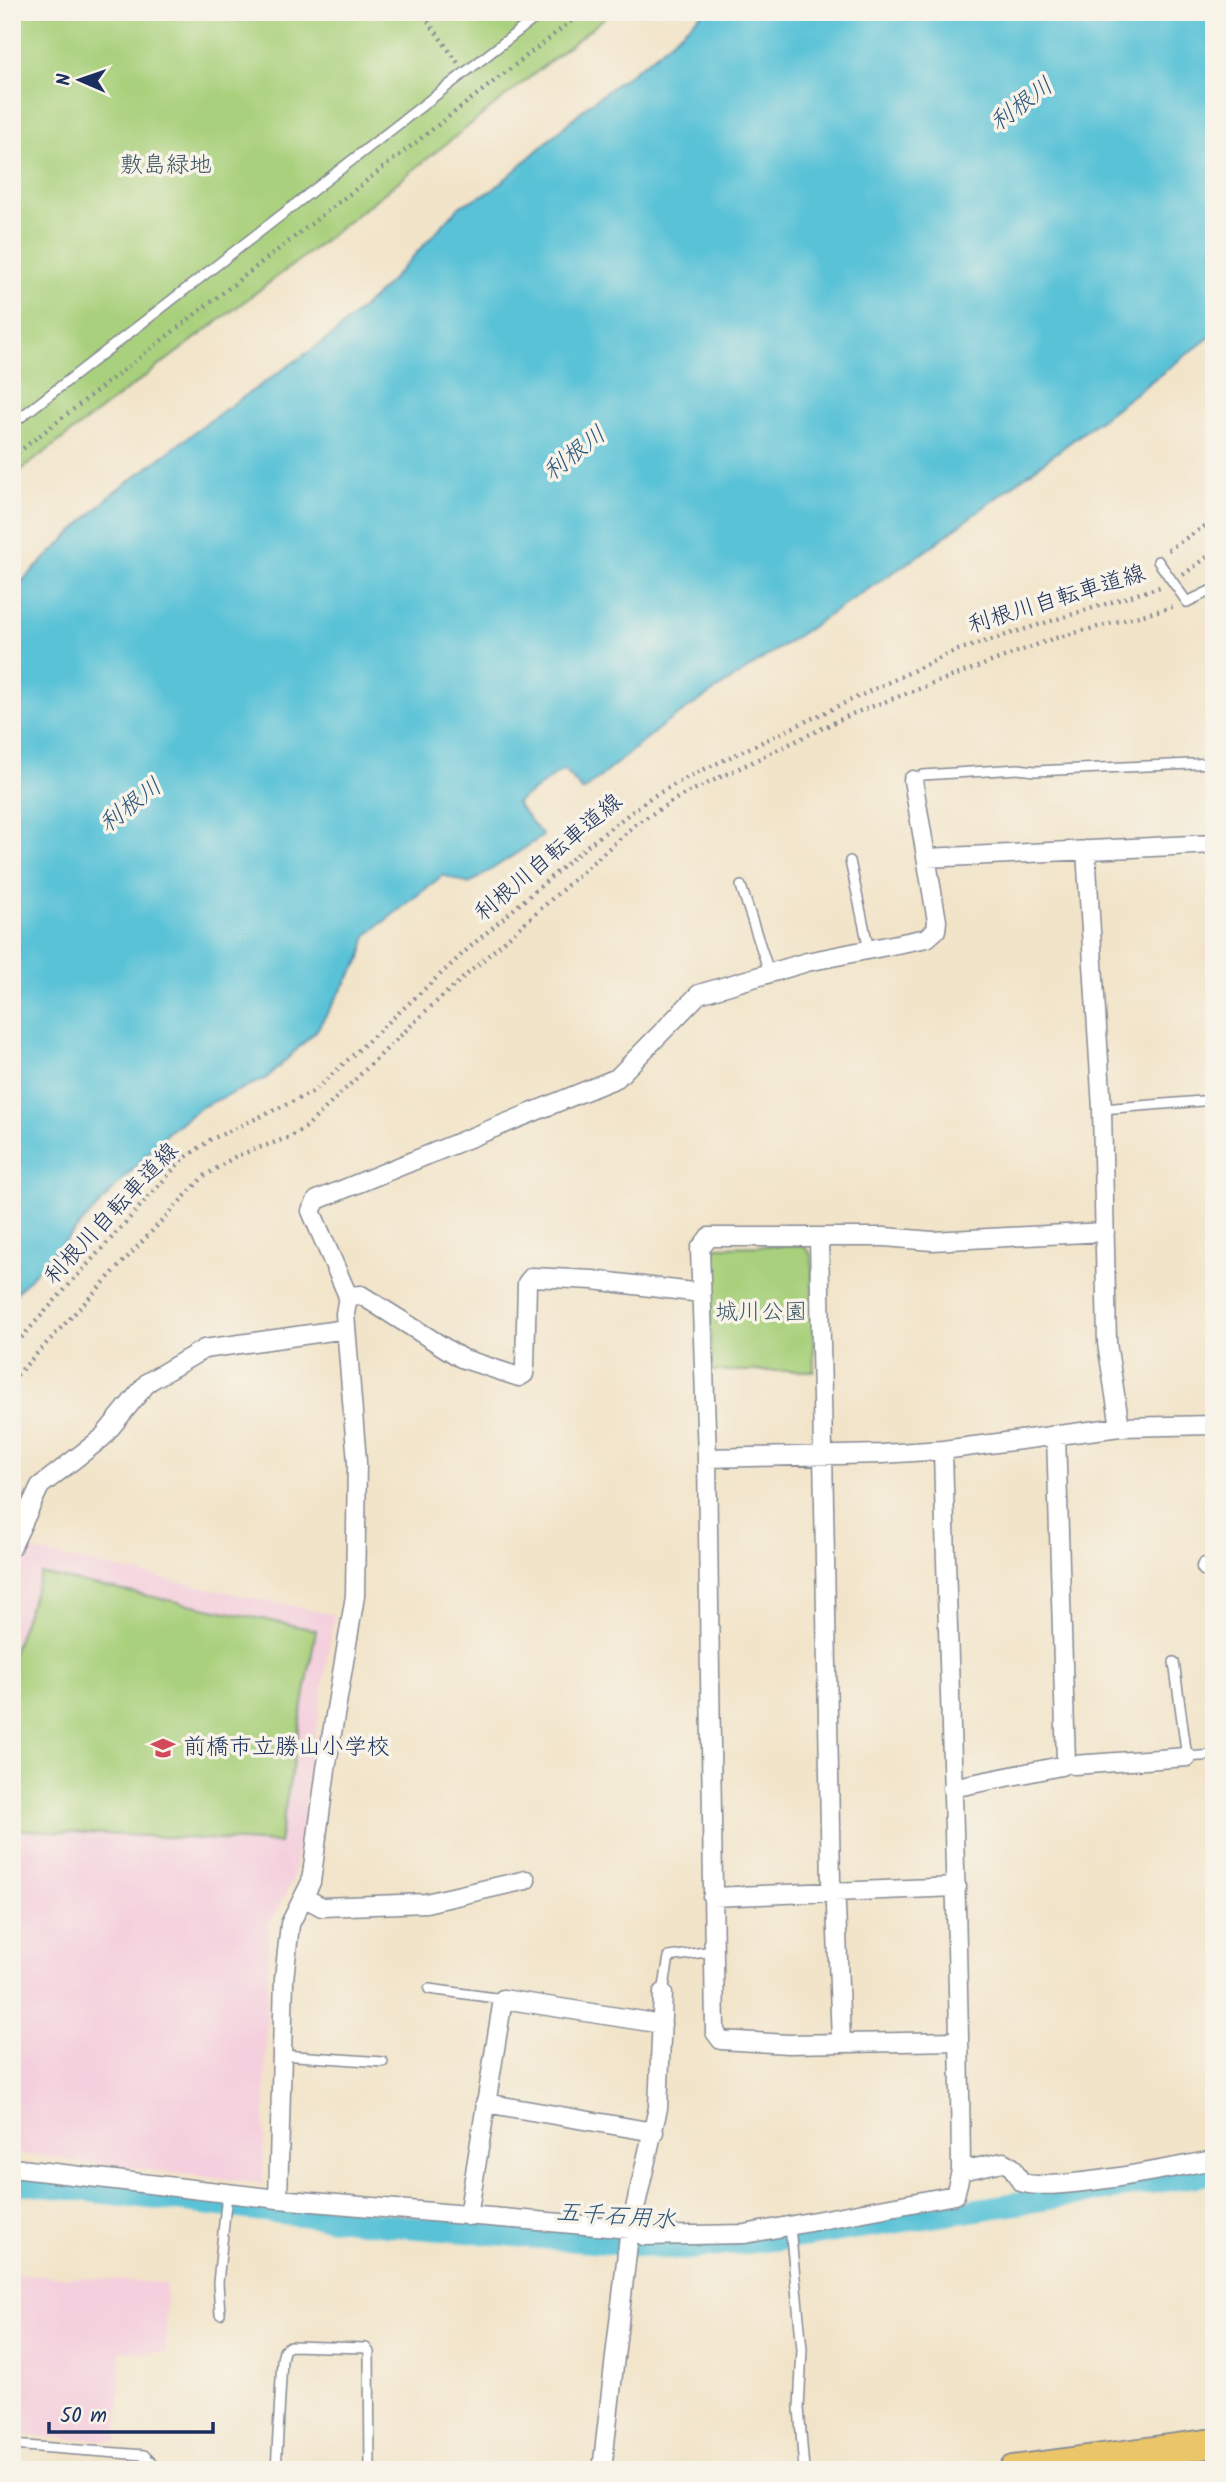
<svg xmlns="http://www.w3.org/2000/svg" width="1226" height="2482" font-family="Kalam,'Klee One',sans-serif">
	<rect width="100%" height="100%" fill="#f7f3e8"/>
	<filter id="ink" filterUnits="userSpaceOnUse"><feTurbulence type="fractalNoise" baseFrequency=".0143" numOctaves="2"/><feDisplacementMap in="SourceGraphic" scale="14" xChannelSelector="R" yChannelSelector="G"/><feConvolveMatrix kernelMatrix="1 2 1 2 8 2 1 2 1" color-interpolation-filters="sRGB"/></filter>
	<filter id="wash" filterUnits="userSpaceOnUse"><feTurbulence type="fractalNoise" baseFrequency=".00686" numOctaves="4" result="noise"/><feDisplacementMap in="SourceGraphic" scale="28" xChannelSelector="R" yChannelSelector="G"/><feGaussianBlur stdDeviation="1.57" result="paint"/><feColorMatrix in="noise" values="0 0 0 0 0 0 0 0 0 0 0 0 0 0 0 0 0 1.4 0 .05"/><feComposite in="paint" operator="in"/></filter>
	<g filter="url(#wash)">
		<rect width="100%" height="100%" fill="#f2e4c9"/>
		<path fill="#f4cfdd" d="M29,1550l305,65 -41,265 -24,44 -6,260 -251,-31v-559z
			M12,2274l154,9v70l-45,-2 -4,90 -105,-6z"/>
		<path fill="#a9d07b" stroke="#62806c" stroke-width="2" d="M12,12h600l-301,239 -299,226z
			M803,1245l9,11 2,115h-102l-5,-115 9,-9z
			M41,1574l275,56 -37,213 -267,-14v-174z"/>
		<path fill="#5ac2d7" stroke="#3a789a" stroke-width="2" d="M704,12h510v322l-290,218 -261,173 -80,66 -19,-22 -48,34 27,33 -74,48 -26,-9 -76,60 -6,23 -45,73 -49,47 -64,28 -34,25 -157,166v-706l99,-96 112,-84 110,-76 52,-48 75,-81 33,-16 95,-85 66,-49z"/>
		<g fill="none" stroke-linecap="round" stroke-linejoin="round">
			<path stroke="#5ac2d7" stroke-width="23" d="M12,2182l398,45 274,22 121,-13 409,-63"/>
		</g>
	</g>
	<g filter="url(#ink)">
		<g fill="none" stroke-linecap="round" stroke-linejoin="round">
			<g stroke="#868a94" stroke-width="12">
				<path id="service" d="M12,424l531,-412
					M1158,561l29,41 27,-13
					M913,780l10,-5 95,-6 17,2 179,-8
					M850,861l19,89
					M741,886l28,86
					M1102,1109l112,-9
					M1174,1662l13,95 27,-2
					M429,1989l74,10
					M663,1993l6,-36 44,-6
					M282,2055l101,7
					M790,2227l12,122 -3,59 5,62
					M220,2314l-2,-31 9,-90
					M12,2445l132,10 15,15
					M276,2470l6,-110 2,-10 6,-4 76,2 3,4 1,118"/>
			</g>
			<g stroke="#868a94" stroke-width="21">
				<path id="minor" d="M1086,850l16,259 5,234 13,84
					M926,858l288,-14
					M819,1237l12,644 5,24 5,137
					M348,1296l13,-1 100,63 58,19 5,-3 1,-8 2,-83 5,-6 61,3 108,13
					M707,1458l175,-4 61,-4 177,-23 94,-2
					M12,1546l28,-60 62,-48 46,-56 56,-33 142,-20
					M1206,1567l8,-1
					M1066,1762l8,3 113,-8
					M952,1788l109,-22 5,-4 -10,-328
					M712,1897l245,-10
					M305,1898l17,9 104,-4 100,-23
					M959,2041l-171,3 -67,-4 -6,-8 -8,-574 -7,-209 9,-12h176l47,4 173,-9
					M485,2103l169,29
					M12,2168l266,31 330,28 22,2 14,7 101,-2 210,-39 6,-24c-2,-240 -12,-481 -18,-721
					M961,2171l42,-9 9,5 9,15c27,12 157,-16 193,-22
					M278,2199l6,-220 6,-55 21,-42 15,-113 29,-173 2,-134 -12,-148 3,-18 -37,-85 6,-11 300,-122 82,-84 108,-32 120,-24 9,-8 1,-9 -24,-141
					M468,2216l35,-217 159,25
					M602,2470l27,-235 29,-127 5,-115"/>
			</g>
			<g stroke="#868a94" stroke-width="32">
				<path id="primary" d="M1013,2470l201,-27"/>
			</g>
			<path stroke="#868a94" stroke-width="4.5" stroke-dasharray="2 5" stroke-linecap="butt" d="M428,21l30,42
				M12,457l571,-445
				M1168,550l46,-30
				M1183,575l31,-23
				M12,1348l170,-188 28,-20 103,-48 157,-145 117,-101 63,-48 38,-21 267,-126 205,-64
				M12,1380l191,-203 33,-21 54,-19 16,-10 120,-116 210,-187 43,-27 173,-83 200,-75 121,-32"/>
			<use href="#service" stroke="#fff" stroke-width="9"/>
			<use href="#minor" stroke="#fff" stroke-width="18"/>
			<use href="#primary" stroke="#ebc669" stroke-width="28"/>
		</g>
	</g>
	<defs>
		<g id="school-bare" transform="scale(1.89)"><path d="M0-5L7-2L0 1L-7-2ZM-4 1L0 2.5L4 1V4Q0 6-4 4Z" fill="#d1495b" stroke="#f7f3e8" stroke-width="2.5" paint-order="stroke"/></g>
	</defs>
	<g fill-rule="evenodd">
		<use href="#school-bare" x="163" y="1748"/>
	</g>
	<g text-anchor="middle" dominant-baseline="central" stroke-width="7" stroke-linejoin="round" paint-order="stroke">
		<g font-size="23" fill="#3e5765" stroke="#f7f3e8">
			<text x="166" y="166">敷島緑地</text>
			<text x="761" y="1313">城川公園</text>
		</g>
		<g font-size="23" fill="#1b2f5e" stroke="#f7f3e8">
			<text transform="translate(1057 600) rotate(-17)">利根川自転車道線</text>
			<text transform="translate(549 858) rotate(-40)">利根川自転車道線</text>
			<text transform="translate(112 1214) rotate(-47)">利根川自転車道線</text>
		</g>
		<g font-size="23" fill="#1b2f5e" stroke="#f7f3e8" text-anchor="start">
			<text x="183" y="1748">前橋市立勝山小学校</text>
		</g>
		<g font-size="24" font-style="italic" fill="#2b547c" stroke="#f7f3e8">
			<text transform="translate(1022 105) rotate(-37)">利根川</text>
			<text transform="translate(575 454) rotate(-38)">利根川</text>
			<text transform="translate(131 806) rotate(-38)">利根川</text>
			<text transform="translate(616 2217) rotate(4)">五千石用水</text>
		</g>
	</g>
	<rect width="1226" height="2482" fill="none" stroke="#f7f3e8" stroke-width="42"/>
	<g transform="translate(80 80) rotate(272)" stroke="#f7f3e8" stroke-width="5" paint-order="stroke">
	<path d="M0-5L12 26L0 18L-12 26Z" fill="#1b2f5e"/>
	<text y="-10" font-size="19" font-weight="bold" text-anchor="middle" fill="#1b2f5e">N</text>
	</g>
	<path d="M49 2422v10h164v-10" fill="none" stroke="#1b2f5e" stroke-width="3.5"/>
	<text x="60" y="2422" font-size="21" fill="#1b2f5e" stroke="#f7f3e8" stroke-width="5" paint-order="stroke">50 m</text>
</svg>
